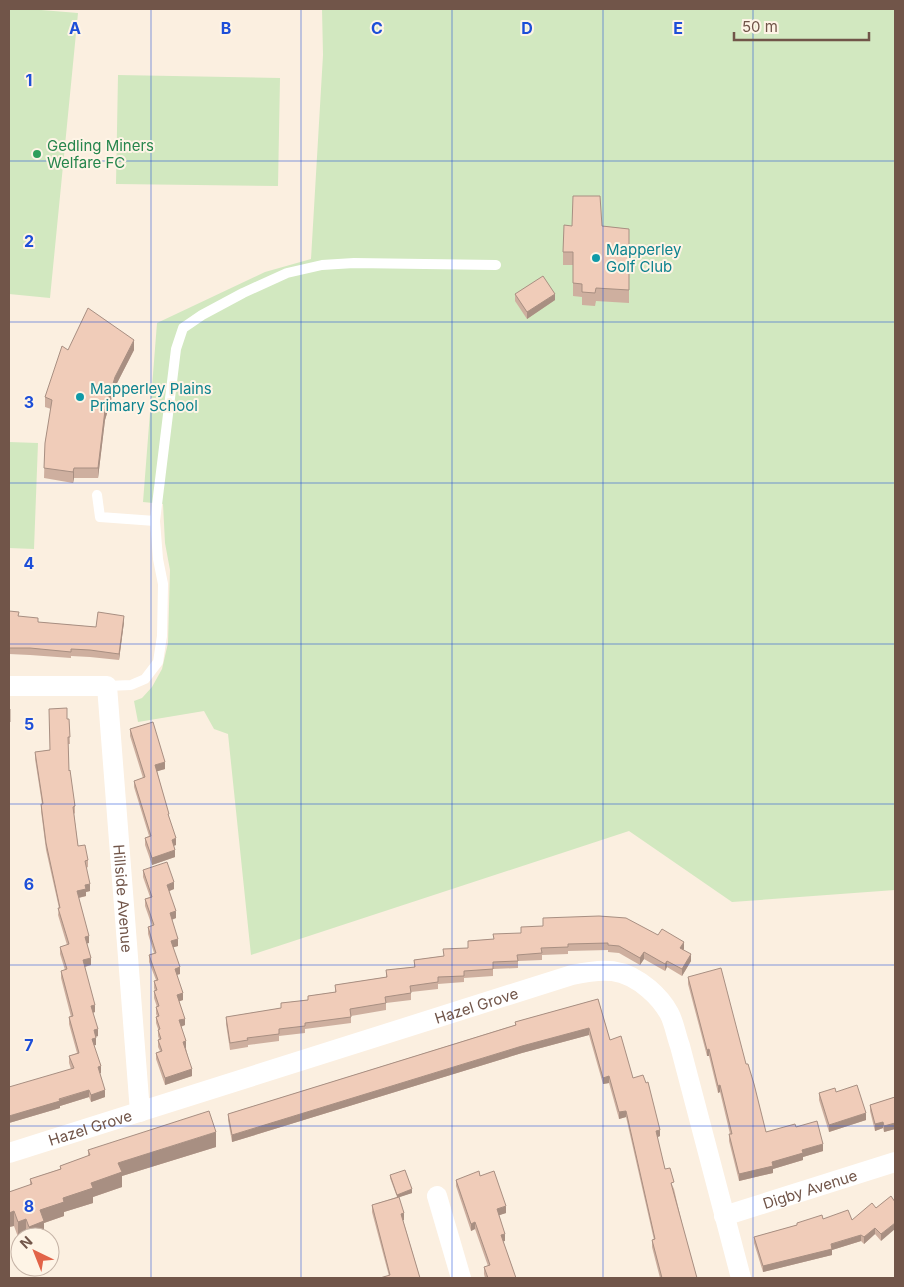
<svg xmlns="http://www.w3.org/2000/svg" width="904" height="1287" font-family="Inter,sans-serif">
	<rect width="100%" height="100%" fill="#fbefe0"/>
	<path fill="#d2e8c0" d="M9,9h20l49,4 -28,285 -41,-4z
		M322,9h573v881l-163,12 -103,-71 -378,124 -23,-221 -14,-5 -10,-18 -66,11 -4,-21 8,-3 10,-11 10,-18 6,-26 2,-73 -5,-27 -2,-39 -20,-2 14,-179 108,-51 46,-13 12,-204z
		M118,75l162,3 -2,108 -162,-2z
		M9,442l29,1 -4,106 -25,-1z"/>
	<g fill="none" stroke-linecap="round" stroke-linejoin="round">
		<path stroke="#fff" stroke-width="10" d="M97,495l3,22 55,4
			M107,686l24,-1 14,-6 13,-17 4,-26 1,-52 -5,-25 -3,-38 21,-172 7,-21 19,-13 41,-22 44,-20 35,-8 32,-2 142,2"/>
		<g stroke="#fff" stroke-width="20">
			<path id="s1" d="M9,686h98l33,426"/>
			<path id="s2" d="M9,1153l563,-178c32,-7 51,-8 77,14 7,6 15,15 20,24 5,9 7,22 11,33l61,232"/>
			<path d="M437,1196l24,82"/>
			<path id="s3" d="M724,1216l171,-54"/>
		</g>
	</g>
	<path fill="#ceaf9f" d="M602,226l27,3v74l-33,-2 -1,5 -13,-1v-8l-9,-1v-31h-10v-13z
		M515,294l40,6 -28,19 -12,-18z
		M68,350h66l-19,37 -10,33 -7,58h-24l-1,5 -29,-5 1,-35 6,-34 -6,-2v-10z
		M9,611l9,5 20,6 58,5 28,-5 -5,38 -29,-3 -19,-1v2l-41,-3 -21,-1z
		M9,708l1,1v30h-1z
		M67,719h2l1,25h-2l1,27 6,35v7l-1,1 4,32 10,14v7l-2,1 4,23 -4,1v4l-7,2 10,45h-2l4,22 -6,2 10,45 -2,1 5,23 -3,1 1,8h-2l7,28h-1l5,24 -14,5 -2,-5 -29,9v2l-51,15 62,-54 -2,-6v-7l8,-3 -8,-29v-7h2l-10,-39v-7l4,-1 -5,-16v-7l7,-2 -9,-30 1,-7 -13,-58 -5,-39v-7h1l-7,-45v-7l15,-2z
		M130,729l35,40 -8,2 19,74 -2,1 1,11 -23,8 -7,-20v-7l4,-2 -15,-49v-6l9,-3 -13,-42z
		M143,870l31,19 -5,2 7,27 -4,2 6,26 -5,1 7,27 -3,1 6,25 -4,1 6,24 -4,2 5,21 6,28 -27,9 -9,-26v-6l4,-2 -2,-4v-7l1,-1 -1,-3v-7l-2,-6v-6l1,-1 -1,-2v-7h1l-3,-9v-7h1l-1,-3v-7l2,-1 -7,-18v-7l5,-2 -6,-19v-7l4,-1 -7,-20v-7l5,-2 -7,-20z
		M493,934l191,15 -1,1 8,11 -9,15 -15,-9 -2,4 -21,-12 -4,6 -21,-12 -11,-1v-2l-40,1v3l-26,1v5l-24,1v7l-25,1v7l-29,2v4l-26,2v5l-27,3v8l-25,3v7l-35,6v7l-46,6v4l-26,3v5l-31,4v2l-18,3 -4,-26v-7l55,-9v-5l27,-3v-4l27,-4v-7l51,-8v-7l28,-3v-7l29,-4 25,-8v-7l26,-2z
		M688,977l58,87 20,68 30,-5 27,24 -20,6v3l-30,9v4l-34,8 -10,-40v-7h1l-10,-42 -2,1 -9,-37h-2l-19,-72z
		M598,999l12,41 23,38 27,58 -3,1 8,32 9,20 10,43 13,46h-37l-8,-31v-7h2l-28,-123 -7,2 -10,-36 -6,1 -14,-49 -67,18 -290,89 -4,-22v-6l287,-89v-3z
		M836,1092l30,28 -37,12 -10,-32v-7z
		M895,1097v32l-11,3 -1,-4 -8,3 -5,-20v-6z
		M216,1147l-94,29v11l-29,10v6l-29,9v4l-20,7v13l-3,1h-14l-1,-3 -8,3 -4,-11 -5,1v-35l21,-7v-6l30,-10v-3l28,-10v-6z
		M390,1175l22,18 -13,4 5,23h-1l17,58 -31,-2 -17,-64v-7l25,-8 -7,-19z
		M480,1176l26,37 -7,2 6,26h-2l13,37h-31l-1,-4v-7l4,-1 -13,-37 -4,2 -15,-45v-6z
		M891,1196l-10,45 -6,-7 -11,10 -3,-3 -29,9v5l-69,17 -9,-29v-6l43,-12v-2l26,-4 29,1 24,-12z"/>
	<path fill="#a88f82" d="M555,294v6l-28,19v-7z
		M134,340v10l-19,37 -10,33 -7,58v-10l7,-58 10,-33z
		M74,468v10l-1,5v-11z
		M124,616v6l-5,38v-6z
		M165,762v7l-10,3v-7z
		M176,838v7l-4,1v-6z
		M175,850v7l-23,8v-7z
		M174,882v7l-7,3v-7z
		M90,884v7l-4,1v4l-9,2v-7l8,-6z
		M176,911v7l-6,2v-7z
		M89,936v7l-4,1v-7z
		M178,939v7l-7,2v-7z
		M684,942v7l-4,6v-7z
		M644,952v7l-4,6v-7z
		M691,954v7l-9,15v-7z
		M91,958v7l-8,2v-7z
		M667,961v6l-2,4v-7z
		M180,967v7l-5,1v-6z
		M183,993v7l-6,2v-7z
		M95,1005v7l-4,1v-7z
		M185,1019v6l-6,2v-7z
		M589,1028v7l-67,18 -290,89v-7l290,-89z
		M98,1029v7l-4,1v-7z
		M96,1038v7l-4,1v-7z
		M186,1041v7l-3,1v-7z
		M709,1049v7h-2v-6z
		M101,1066v7l-3,1v-7z
		M192,1069v7l-27,9v-7z
		M609,1076v7l-6,1v-6z
		M720,1085v7l-2,1v-7z
		M89,1090v7l-29,9v2l-51,15v-7z
		M105,1090v7l-14,5v-7z
		M626,1111v6l-7,2v-7z
		M866,1113v7l-37,12v-7z
		M883,1122v6l-8,3v-7z
		M895,1123v6l-11,3v-6z
		M660,1130v6l-4,2v-7z
		M216,1132v15l-94,29v11l-29,10v6l-29,9v4l-20,7v13l-3,1h-12v-10l11,-17 51,-27 27,-20z
		M823,1144v7l-20,6v3l-30,9v4l-34,8v-7l63,-24z
		M412,1189v4l-15,5v-3z
		M506,1206v7l-9,3v-7z
		M14,1211v15l-5,1v-14z
		M404,1213v7l-3,1v-7z
		M26,1219v15l-8,3v-15z
		M475,1222v7l-4,2v-7z
		M895,1223v6l-14,12v-7z
		M875,1228v6l-11,10v-7z
		M505,1234v7l-4,1v-7z
		M861,1235v6l-29,9v5l-69,17v-6z"/>
	<path fill="#f0ccb9" stroke="#a88f82" d="M573,196h27l2,30 27,3v61l-33,-2 -1,5 -13,-1v-8l-9,-1v-31h-10l1,-27 8,1z
		M543,276l12,18 -28,18 -12,-18z
		M88,308l46,32 -19,37 -10,33 -7,58h-24l-1,4 -29,-4 1,-25 7,-43 -7,-3 17,-51 6,4z
		M9,611l10,1 -1,4 20,2v4l58,5 2,-15 26,4 -5,38 -29,-4 -19,-1v3l-41,-4h-21z
		M9,708l1,1v13h-1z
		M67,708v11h2l1,18h-2l1,34 1,-1 5,36 -2,1 5,39 7,-1 3,15 -3,1 5,23 -5,1 1,4 -9,2 12,45 -4,1 6,21 -8,2 12,45 -4,1 7,23 -4,1 2,8 -4,1 9,27 -3,1 7,23 -14,5 -2,-5 -30,9 1,2 -51,15v-29l65,-19 -5,-12 10,-3 -10,-36 4,-1 -12,-45 6,-2 -7,-22 9,-3 -11,-36h2l-14,-65 -5,-39h2l-8,-52 15,-2 -1,-41z
		M153,722l12,40 -10,3 14,49h-1l8,24 -4,2 3,10 -23,8 -7,-20 6,-2 -17,-55 11,-4 -15,-48z
		M167,862l7,20 -7,3 9,26 -6,2 8,26 -7,2 9,26 -5,2 8,24 -6,2 8,24 -6,1 7,21 -3,1 9,27 -27,9 -9,-25 6,-2 -4,-11 3,-1 -3,-9 2,-1 -4,-12 3,-1 -3,-9 3,-1 -5,-15 3,-1 -3,-9 4,-1 -9,-25 7,-2 -8,-26 6,-2 -9,-26 7,-2 -9,-27z
		M599,916l27,2 32,17 4,-6 22,13 -4,6 11,6 -9,15 -15,-8 -2,3 -21,-12 -4,6 -21,-12 -11,-1v-2l-40,1v3l-27,1 1,5 -25,2 1,6 -25,1v7l-29,2v5l-26,1v5l-28,4 1,7 -26,4 1,6 -36,6 1,8 -46,6v3l-26,3v5l-32,4 1,2 -18,3 -4,-26 55,-9v-5l27,-3v-4l28,-4 -1,-7 52,-8 -1,-7 29,-3 -1,-7 30,-4 -1,-7 25,-1v-7l26,-2 -1,-5 28,-1v-6l22,-1v-8z
		M721,968l25,96h2l6,20 12,48 29,-8 1,3 21,-6 6,23 -21,6 1,3 -31,9 1,4 -34,8 -10,-40h3l-12,-49 -2,1 -9,-37 -2,1 -19,-73z
		M598,999l12,41 11,-4 12,42 10,-3 3,8 2,-1 12,48 -4,1 9,38 5,-1 4,14 -3,1 26,95h-35l-10,-38 3,-1 -29,-128 -7,1 -10,-36 -6,2 -14,-50 -67,18 -290,89 -4,-21 288,-89 -1,-3z
		M857,1085l9,28 -37,12 -10,-32 16,-5 1,4z
		M895,1097v26l-11,3 -1,-4 -8,2 -5,-19z
		M209,1111l7,21 -98,31 4,9 -31,11 2,5 -30,10 1,4 -24,8 4,11 -15,6 -3,-8 -8,3 -4,-11 -5,2v-21l23,-8 -2,-5 31,-10 -1,-3 30,-11 -2,-5z
		M405,1170l7,19 -15,6 -7,-20z
		M479,1171l1,5 14,-5 12,35 -9,3 8,25 -4,1 15,43h-28l-4,-11 6,-2 -15,-43 -4,2 -15,-44z
		M891,1196l4,6v21l-14,11 -6,-6 -11,9 -3,-2 -30,9 1,5 -69,17 -9,-29 43,-12v-2l25,-8 1,4 25,-9 4,10 20,-17 4,5z
		M399,1197l5,16 -3,1 19,64h-40l10,-3 -18,-70z"/>
	<path fill="none" stroke="#1d4ed8" stroke-width="1" stroke-opacity="0.55" d="M151,9v1269M301,9v1269M452,9v1269M603,9v1269M753,9v1269M9,161h886M9,322h886M9,483h886M9,644h886M9,804h886M9,965h886M9,1126h886"/>
	<circle fill="#2e9e5b" stroke="#fef4e6" stroke-width="2" cx="37" cy="154" r="5"/>
	<g fill="#0f9aa8" stroke="#fef4e6" stroke-width="2">
		<circle cx="596" cy="258" r="5"/>
		<circle cx="80" cy="397" r="5"/>
	</g>
	<g text-anchor="middle" dominant-baseline="central" stroke-width="4" stroke-linejoin="round" paint-order="stroke">
		<g font-size="15" fill="#27864d" stroke="#fef4e6" text-anchor="start">
			<text x="47" y="145">Gedling Miners<tspan x="47" dy="17">Welfare FC</tspan></text>
		</g>
		<g font-size="15" fill="#0d838f" stroke="#fef4e6" text-anchor="start">
			<text x="606" y="249">Mapperley<tspan x="606" dy="17">Golf Club</tspan></text>
			<text x="90" y="388">Mapperley Plains<tspan x="90" dy="17">Primary School</tspan></text>
		</g>
		<g font-size="15" fill="#715549" stroke="#fef4e6">
			<text stroke="none"><textPath href="#s1" startOffset="311">Hillside Avenue</textPath></text>
			<text stroke="none"><textPath href="#s2" startOffset="490">Hazel Grove</textPath></text>
			<text stroke="none"><textPath href="#s2" startOffset="85">Hazel Grove</textPath></text>
			<text stroke="none"><textPath href="#s3" startOffset="90">Digby Avenue</textPath></text>
		</g>
	</g>
	<g font-size="16" text-anchor="middle" font-weight="bold" fill="#1d4ed8" stroke="#fef4e6" stroke-width="4" stroke-linejoin="round" paint-order="stroke">
		<text x="75" y="34">A</text>
		<text x="226" y="34">B</text>
		<text x="377" y="34">C</text>
		<text x="527" y="34">D</text>
		<text x="678" y="34">E</text>
		<text x="29" y="86">1</text>
		<text x="29" y="247">2</text>
		<text x="29" y="408">3</text>
		<text x="29" y="569">4</text>
		<text x="29" y="730">5</text>
		<text x="29" y="890">6</text>
		<text x="29" y="1051">7</text>
		<text x="29" y="1212">8</text>
	</g>
	<rect width="904" height="1287" fill="none" stroke="#715549" stroke-width="20"/>
	<g transform="translate(35 1252) rotate(317)"><circle r="24" fill="#fef4e6" stroke="#c6b4a7"/>
	<path d="M0-4L9 19L0 12L-9 19Z" fill="#e26348"/>
	<text y="-8" font-size="14" font-weight="bold" text-anchor="middle" fill="#715549">N</text>
	</g>
	<path d="M734 32v8h135v-8" fill="none" stroke="#715549" stroke-width="2.5"/>
	<text x="742" y="32" font-size="15" fill="#715549" stroke="#fef4e6" stroke-width="4" paint-order="stroke">50 m</text>
</svg>
